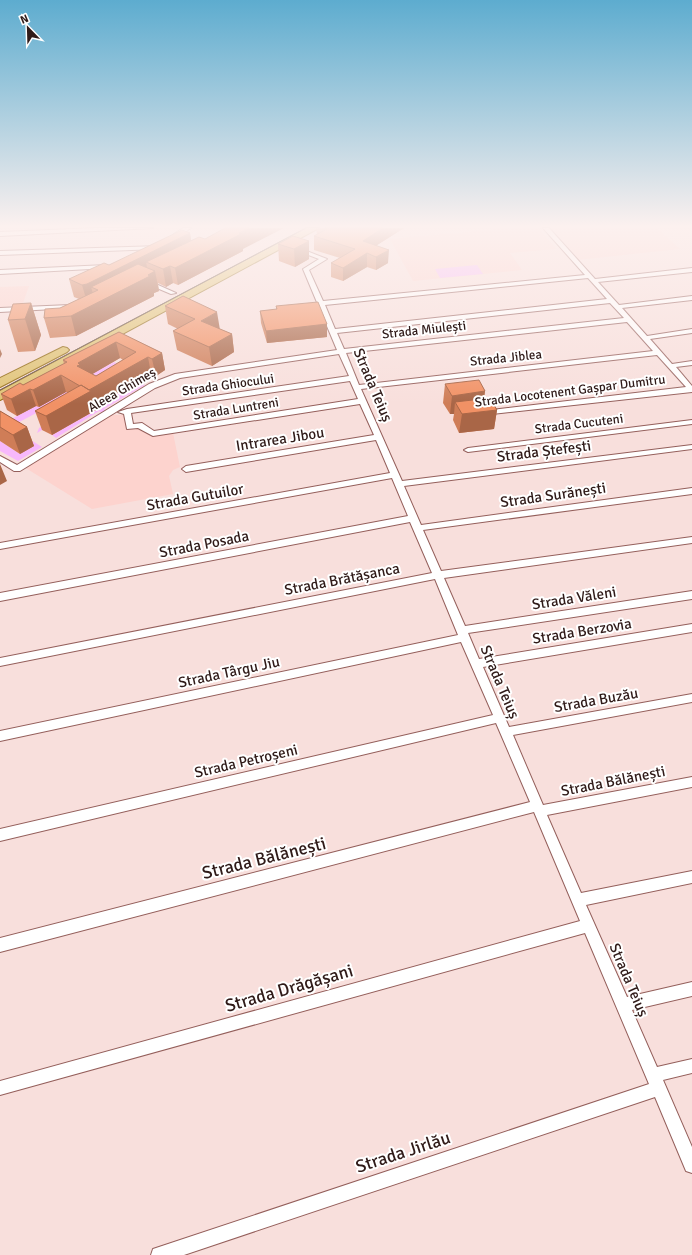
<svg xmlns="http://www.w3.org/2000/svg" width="692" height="1255" font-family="Signika,sans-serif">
	<rect width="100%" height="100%" fill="#f8dfdc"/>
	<path fill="#fdd3ce" d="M491,228h48l17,21 -46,4 12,17 -109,11 -23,-42 101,-9z
		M548,228h109l23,21 -103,11z
		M29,286l-7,20 -22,1v-20z
		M110,415h15l3,13 9,-2 22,9 14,-2 7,34 -7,3 -4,6 4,18 -81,15 -68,-42z"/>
	<path fill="#f7b8fb" d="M477,265l6,9 -43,4 -5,-9z
		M114,362l4,2 -31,22 -77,41 32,20 -24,14 -18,-10v-10l20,13 -20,-29 36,-19 3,1 43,-24 -3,-2z
		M122,374l23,11 -41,24 4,3 -4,2 -5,-3 -43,27 -4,-3 44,-25 -10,-6 -49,29 2,-5 39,-29z"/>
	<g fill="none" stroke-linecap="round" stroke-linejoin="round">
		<g stroke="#945f5b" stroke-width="2">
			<path id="street" d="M97,228h56l-153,8v-4z
				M183,228h8l-12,8 -2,3h-4l1,-5z
				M543,228h6l46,51 97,-11v4l-94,10 21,23 73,-9v4l-70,8 25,28 45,-7v4l-42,6 22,25 20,-3v4l-16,2 16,19v6l-209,23 -4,-2 4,-2 203,-24 -29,-32 -296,34 41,92 290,-36v4l-288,37 17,39 271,-37v6l-269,36 18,41 251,-34v6l-248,35 21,48 227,-35v8l-224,34 11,26 213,-35v8l-209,35 26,60 183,-33v8l-179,33 30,70 149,-28v10l-145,28 34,78 111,-22v12l-106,22 41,92 65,-15v14l-60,14 25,57 35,-8v14l-29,7 29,67v26l-6,-2 -31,-74 -471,158h-33l2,-6 6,-2 490,-163 -64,-151 -585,162v-14l580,-160 -46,-109 -534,140v-14l530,-136 -34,-79 -496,118v-12l493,-114 -32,-73 -461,99v-10l458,-96 -23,-56 -435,87v-8l432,-85 -22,-51 -410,79v-8l408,-77 -16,-38 -392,71v-6l390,-70 -14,-33 -190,32 -4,-3 4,-3 188,-31 -14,-31 -207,32 -15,-8 -11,1 -3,-15 -6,-2 9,-3 222,-33 -10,-22 -159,24 -25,10 -135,83h-6l-14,-9v-6l17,9 132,-81 26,-10 162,-24 -34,-81 16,-10 -24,-9v-2h4l28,11 -18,11 14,31 262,-26zM588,278l19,21 -272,30 -10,-24zM610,303l14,15 -280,31 -7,-16zM627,322l26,29 -294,34 -13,-32zM350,381l8,18 -204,32 -12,-8 -9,1 -2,-11z
				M160,246v2l-2,1 -158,6v-4z
				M106,265l3,2 -1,1 -108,6v-4z
				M145,281h4l27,12 -5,1 -26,-11z
				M70,305l2,1v2l-72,4v-4z
				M692,420v4l-224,28 -4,-2 4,-2z"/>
		</g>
		<g stroke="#956e19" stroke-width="2">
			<path id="primary" d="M307,228h12l-319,172v-9z
				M63,347l4,1 2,2 -2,2 -67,35v-9z"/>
		</g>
		<use href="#street" fill="#fff" fill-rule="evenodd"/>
		<use href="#primary" fill="#e0c375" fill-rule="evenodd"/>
		<path stroke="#685250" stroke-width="1" d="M0,390l306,-162"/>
	</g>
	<path fill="#cf7d57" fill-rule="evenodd" d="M316,228h88l-27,17 11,18 -12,7 -9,-3 -24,14 -12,-4v-14l9,-5 -26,-8v-14l3,-1z
		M190,233l1,7 14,-1 38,10v2l-65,34 -5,-2 -7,4 -8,-4 1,8 -5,2v3l-78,40 -26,2 -6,-20 16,-10 19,-9 -5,-2 -5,-18 40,-14z
		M309,241v18l-14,8 -16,-6 -1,-17z
		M31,303l10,32 -6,16 -17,1 -10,-32z
		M165,306l67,28 2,18 -22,14 -35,-16 -4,-19 5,-2 -10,-5z
		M276,306l51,18v13l-60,6 -6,-20 -1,-12 16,-1z
		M119,332l43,21 3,17 -9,6 -5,-2 -56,32 1,4 -44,25 -10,-5 -7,-19 33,-18 -2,-1 -27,15 -3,-1 -19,10 -10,-6 -6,-16 22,-9 41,-21 -1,-4zM120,358l3,2 -27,16 -4,-2z
		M445,384l40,7 -1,7 13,12 -3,19 -35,4 -6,-13 1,-6h-4l-7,-11z
		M0,411l27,16 7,19 -14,8 -20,-13z"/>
	<path fill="#a96647" d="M249,228h35l-41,21v2l-65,34 -3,-17z
		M383,228h21l-41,26v-13z
		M190,233l2,17 -46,12 2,11 -50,17 -7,-3 4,13 -8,2 -5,-17z
		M309,241v18l-14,8 -1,-18z
		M389,250l-1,13 -12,7v-13z
		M367,253v14l-24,14v-13z
		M170,266l3,17 -7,4 -3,-18z
		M155,271l4,20 -5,2v3l-78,40 -5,-20z
		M31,303l10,32 -6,16 -10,-32z
		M217,312l3,18 -19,-9z
		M327,324v13l-60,6 -1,-12z
		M232,334l2,18 -22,14 -3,-19z
		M116,342l4,16 -36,21 -7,-13 1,-3z
		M0,349l2,5 -2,4z
		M162,353l3,17 -9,6 -4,-17z
		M148,357l3,17 -56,32 1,4 -44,25 -6,-19 41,-25z
		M61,375l5,17 -27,15 -6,-17z
		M30,389l6,17 -19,10 -6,-17z
		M485,391l-3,19 -27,-8 -1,12h-4l2,-18z
		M497,410l-3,19 -35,4 3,-19z
		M27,427l7,19 -14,8 -7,-19z
		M0,464l7,17 -7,4z"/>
	<path fill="#f19165" stroke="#a96647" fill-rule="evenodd" d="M225,228h24l-10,5 2,1 -66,34 -5,-2 -7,3 -17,-7 53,-25 6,2z
		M325,228h58l-20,13 26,9 -13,7 -9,-4 -24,15 -12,-5 24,-14 -41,-13 13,-7z
		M182,230l8,3 -103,51 -5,1 -13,-6 35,-16 5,2z
		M293,236l16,5 -15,8 -16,-5z
		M138,264l17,7 -7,4 2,1 -79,40 -27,2 1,-9 15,-1 38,-18 -7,-3z
		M183,296l34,16 -16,9 31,13 -23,13 -36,-16 22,-12 -30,-13z
		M318,302l9,22 -61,7 -6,-20 17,-2 -1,-3z
		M31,303l-6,16 -17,1 5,-16z
		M119,332l43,21 -10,6 -4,-2 -59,33 -8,-5 -1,1 -19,-11 -28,15 -3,-1 -19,10 -10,-5 19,-11 3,2 44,-23 -4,-2zM116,342l20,10 -40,24 -19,-10 3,-1 -2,-2z
		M479,380l6,11 -33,5 -7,-12z
		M81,385l10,6 -45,25 -11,-5z
		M490,398l7,12 -35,4 -7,-12z
		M0,411l27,16 -14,8 -13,-8z"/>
	<linearGradient id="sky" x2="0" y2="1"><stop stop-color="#5daccf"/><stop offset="0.56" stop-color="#fcf1ef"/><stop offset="1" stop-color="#fcf1ef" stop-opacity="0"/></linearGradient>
	<rect width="692" height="404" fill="url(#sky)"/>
	<g text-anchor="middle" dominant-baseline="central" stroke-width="4" stroke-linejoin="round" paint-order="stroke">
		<g font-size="13" fill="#2f1a18" stroke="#fff">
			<text transform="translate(424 330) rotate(-6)">Strada Miulești</text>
			<text transform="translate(506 358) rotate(-6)">Strada Jiblea</text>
			<text transform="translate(228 385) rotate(-8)">Strada Ghiocului</text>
			<text transform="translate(122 390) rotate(-30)">Aleea Ghimeș</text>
			<text transform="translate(570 391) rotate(-7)">Strada Locotenent Gașpar Dumitru</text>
			<text transform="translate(236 409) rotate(-9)">Strada Luntreni</text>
			<text transform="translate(579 424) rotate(-7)">Strada Cucuteni</text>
		</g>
		<g font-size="15" fill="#2f1a18" stroke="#fff">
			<text transform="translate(373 385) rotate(67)">Strada Teiuș</text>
			<text transform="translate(280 439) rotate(-9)">Intrarea Jibou</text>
			<text transform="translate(544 451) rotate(-7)">Strada Ștefești</text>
			<text transform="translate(553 495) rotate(-8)">Strada Surănești</text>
			<text transform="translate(195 497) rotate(-10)">Strada Gutuilor</text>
			<text transform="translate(204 544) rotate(-11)">Strada Posada</text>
			<text transform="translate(342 579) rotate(-11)">Strada Brătășanca</text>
			<text transform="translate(574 598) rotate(-9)">Strada Văleni</text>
			<text transform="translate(582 631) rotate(-9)">Strada Berzovia</text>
			<text transform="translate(229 672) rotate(-12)">Strada Târgu Jiu</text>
			<text transform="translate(500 682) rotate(67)">Strada Teiuș</text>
			<text transform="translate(596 700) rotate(-10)">Strada Buzău</text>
			<text transform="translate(246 761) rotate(-13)">Strada Petroșeni</text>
			<text transform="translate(613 781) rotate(-11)">Strada Bălănești</text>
			<text transform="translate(629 980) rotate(67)">Strada Teiuș</text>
		</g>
		<g font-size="18" fill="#2f1a18" stroke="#fff">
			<text transform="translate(264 858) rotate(-14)">Strada Bălănești</text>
			<text transform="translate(289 988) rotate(-16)">Strada Drăgășani</text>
			<text transform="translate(403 1152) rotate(-18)">Strada Jirlău</text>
		</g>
	</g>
	<g transform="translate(28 28) rotate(337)" stroke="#ffffff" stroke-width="3" paint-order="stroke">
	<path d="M0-3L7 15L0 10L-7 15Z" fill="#2f1a18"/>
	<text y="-6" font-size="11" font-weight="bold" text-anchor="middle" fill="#2f1a18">N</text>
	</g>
</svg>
